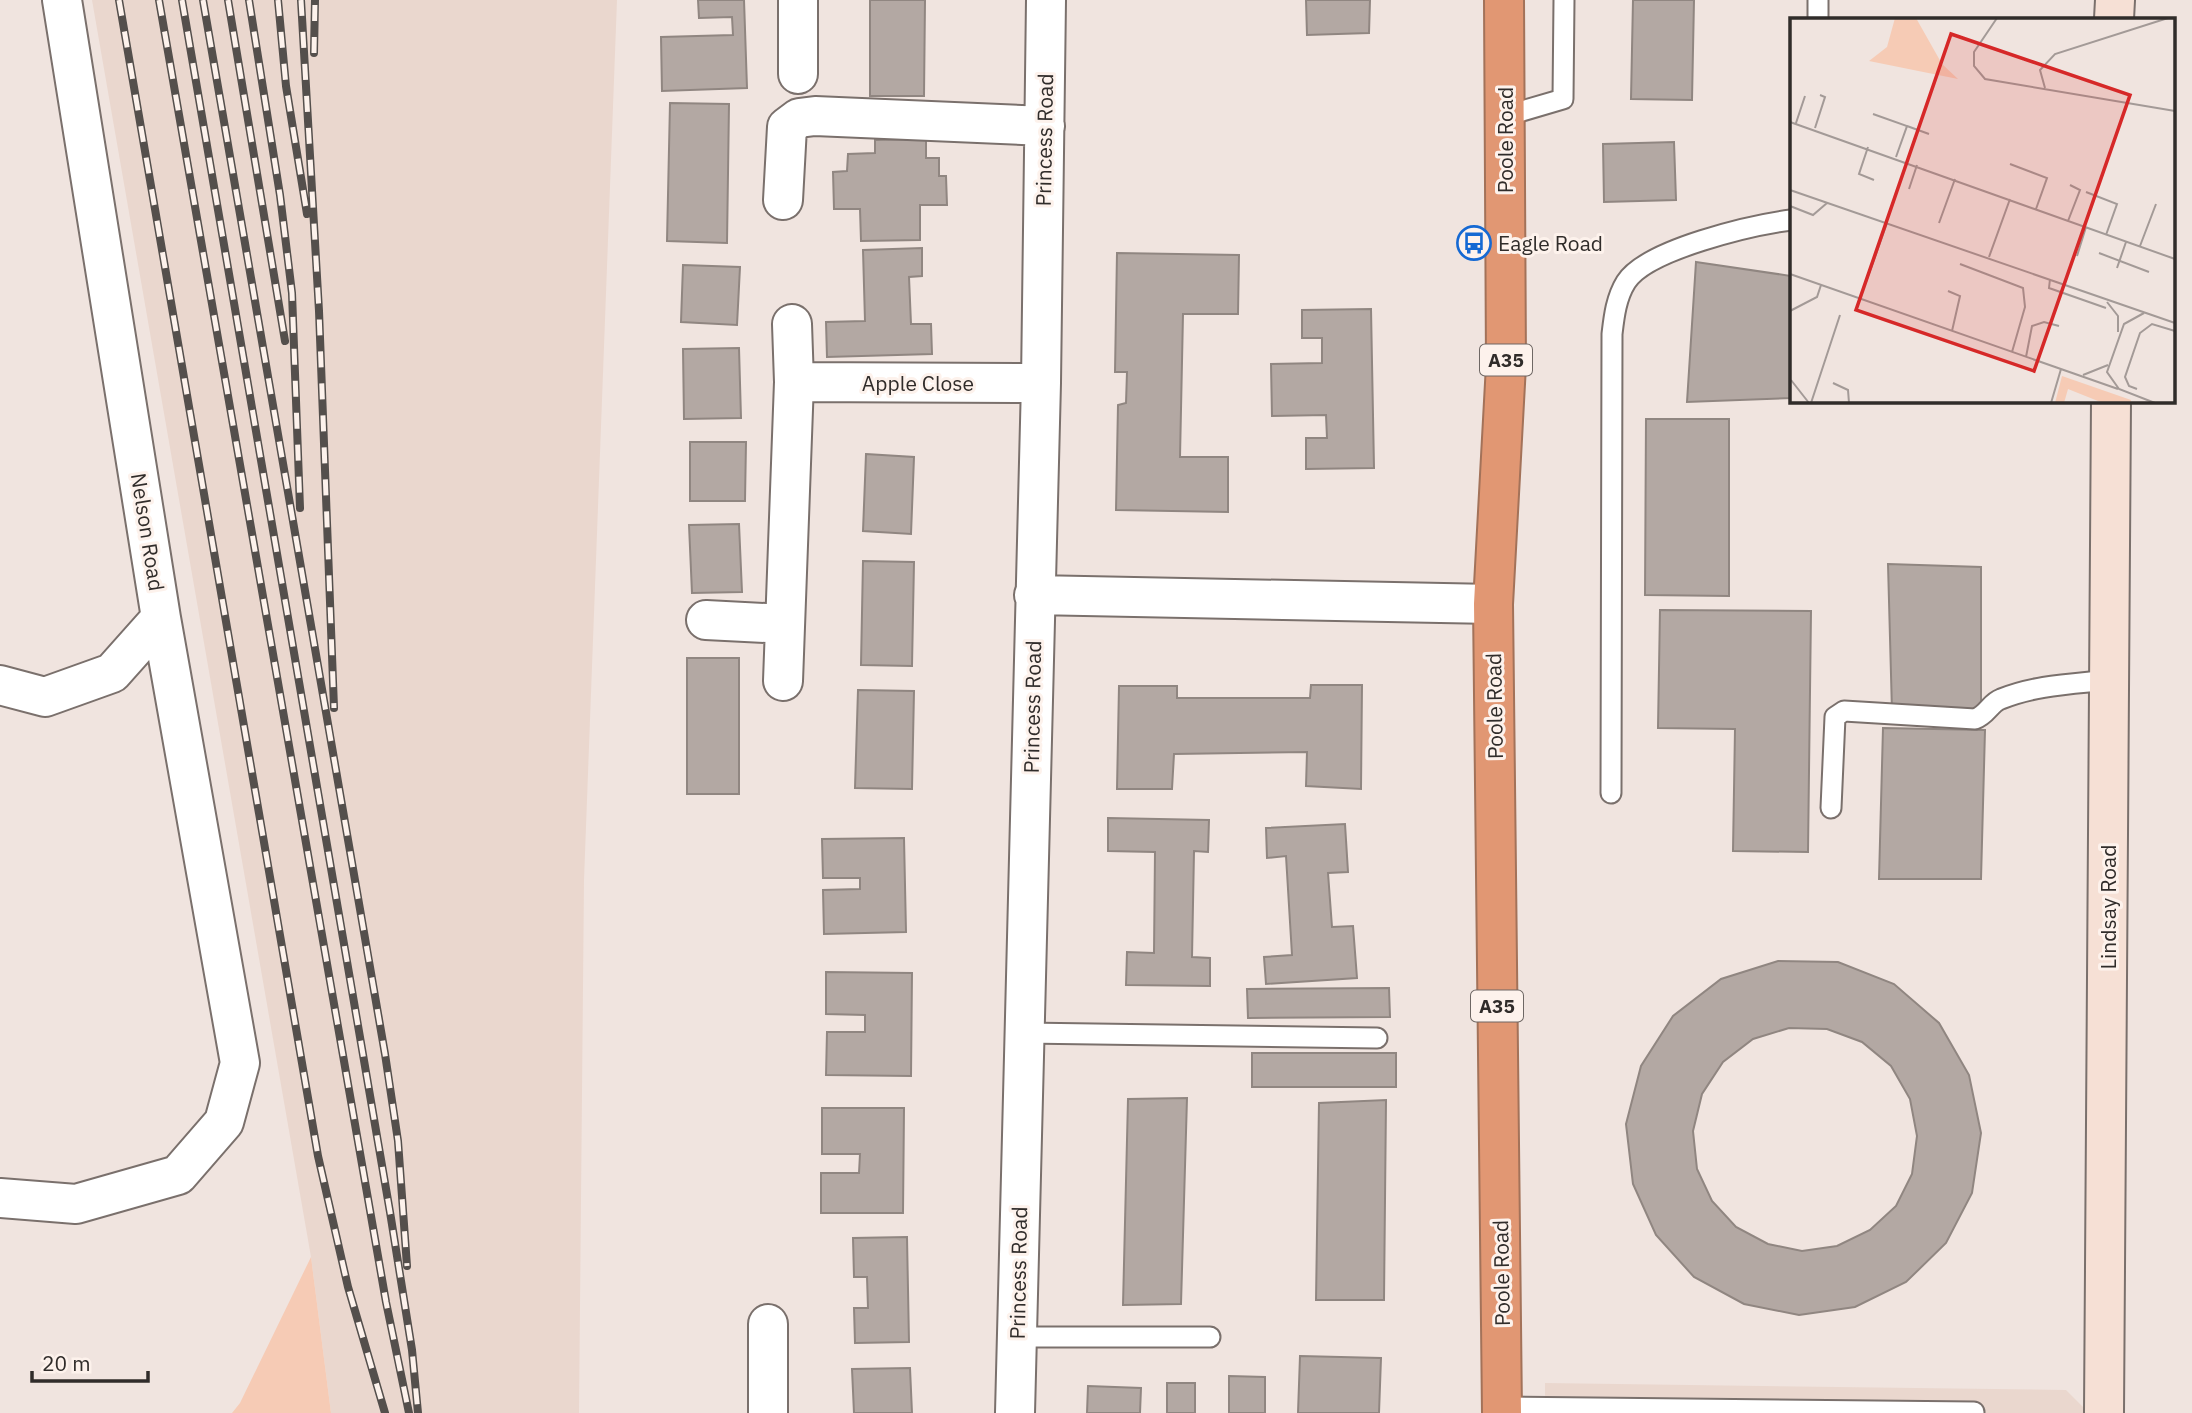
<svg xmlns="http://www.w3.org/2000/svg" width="2192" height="1413" font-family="'IBM Plex Sans',sans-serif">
	<rect width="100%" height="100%" fill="#f0e4df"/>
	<path fill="#ead7ce" d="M92,0h525l-33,880 -5,533h-248l-20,-156z
		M1545,1383l521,7 23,23h-544z"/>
	<path fill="#f6cbb5" d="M311,1257l20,156h-99l8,-10z"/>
	<path fill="#b3a8a3" stroke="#908681" stroke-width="2" fill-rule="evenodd" d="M698,0h46l3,88 -85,3 -1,-54 72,-2 -1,-18 -33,1z
		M870,0h55l-1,96h-54z
		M1306,0h64l-1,33 -62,2z
		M1633,0h61l-2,100 -61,-1z
		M670,103l59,1 -2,139 -60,-2z
		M926,139v19h13v18h7l1,29h-27v35l-59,1 -1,-32h-26l-1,-37 14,-1 1,-17 27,-1v-13z
		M1674,142l2,58 -72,2 -1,-58z
		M922,248v28l-13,1 2,47h20l1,30 -105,3 -1,-35 39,-1 -2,-71z
		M1117,253l122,2 -1,59h-55l-3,143h48v55l-112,-2 2,-105 8,-2 1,-31h-12z
		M1696,262l95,14v122l-104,4z
		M683,265l57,2 -3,58 -56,-3z
		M1371,309l3,159 -68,1v-31h21l-1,-23 -54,1 -1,-52 51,-1v-25h-20v-28z
		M739,348l2,70 -57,1 -1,-70z
		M1646,419h83v177l-84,-1z
		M690,442h56l-1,59h-55z
		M866,454l48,3 -3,77 -48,-3z
		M739,524l3,68 -50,1 -3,-68z
		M863,561l51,1 -2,104 -51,-1z
		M1888,564l93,3v146l-89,-2z
		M1660,610l151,1 -3,241 -75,-1 2,-122 -77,-1z
		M687,658h52v136h-52z
		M1311,685h51l-1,104 -55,-3 1,-34 -133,2 -2,35h-55l2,-103h58v12h133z
		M858,690l56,1 -2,98 -57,-1z
		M1883,728l102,2 -4,149h-102z
		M1108,818l101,2 -1,32 -14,-1 -2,106 18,1v28l-84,-1 1,-33 27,1 1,-101 -47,-1z
		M1345,824l3,48 -20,1 4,54 21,-1 4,52 -91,6 -2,-27 28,-2 -6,-99 -19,2 -1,-30z
		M904,838l2,94 -82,2 -1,-44 37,-1v-11h-37l-1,-39z
		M1778,961l60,1 56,22 45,39 30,52 12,58 -9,60 -26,50 -40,39 -51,25 -56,8 -55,-11 -50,-27 -38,-42 -23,-51 -7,-60 15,-58 32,-50 48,-37zM1789,1028l38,1 35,13 29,24 19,33 7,37 -5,38 -16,32 -26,24 -33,16 -35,5 -34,-7 -32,-17 -24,-26 -15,-32 -4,-38 9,-37 21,-32 30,-23z
		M826,972l86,1 -1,103 -85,-1 1,-43h38v-17l-39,-1z
		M1389,988l1,29 -142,1 -1,-29z
		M1252,1053h144v34h-144z
		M1187,1098l-6,206 -58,1 5,-206z
		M1386,1100l-2,200h-68l3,-197z
		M822,1108h82l-1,105h-82v-40h38l1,-19h-38z
		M907,1237l2,105 -54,1 -1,-35h14l-1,-31h-13l-1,-39z
		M1300,1356l81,2 -2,55h-81z
		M910,1368l2,45h-58l-2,-44z
		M1229,1376l36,1v36h-36z
		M1167,1383h28v30h-28z
		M1088,1386l53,2 -1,25h-53z"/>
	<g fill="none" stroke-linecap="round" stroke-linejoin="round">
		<g stroke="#7a706c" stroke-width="23">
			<path id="lane" d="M1818,0v19
				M1505,116l58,-17 1,-99
				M1611,793l1,-459c2,-17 4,-36 14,-52 21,-33 127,-57 165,-62
				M1831,808l4,-91 9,-6 131,8c12,-4 15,-16 26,-20 34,-14 72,-15 108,-19
				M1024,1033l353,5
				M1016,1337h194
				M1502,1407l472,5"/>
		</g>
		<g stroke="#7a706c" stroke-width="42">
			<path id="street" d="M798,0v74
				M783,200l4,-73 12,-9 16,-2 230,10
				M792,324l2,58
				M1034,595l459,9
				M706,620l79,4
				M783,681l11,-299 247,1
				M0,685l45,12 67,-24 49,-55
				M0,1198l76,6 102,-29 46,-53 16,-59 -79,-445 -99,-618
				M768,1413v-89
				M1015,1413l26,-1030 5,-383"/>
		</g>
		<g stroke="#7a706c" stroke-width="42">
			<path id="secondary" d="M2114,19l1,-19
				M2104,1413l7,-1012"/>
		</g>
		<g stroke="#a37259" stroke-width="42">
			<path id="highway" d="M1502,1413l-9,-809 13,-239 -2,-365"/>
		</g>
		<use href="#lane" stroke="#fff" stroke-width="19"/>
		<use href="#street" stroke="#fff" stroke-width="38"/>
		<use href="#secondary" stroke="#f6e0d5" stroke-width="38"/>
		<use href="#highway" stroke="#e19773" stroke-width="38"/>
		<g stroke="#544f4c" stroke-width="8">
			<path id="rail" d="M119,0l199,1156 30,131 37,126
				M159,0l227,1302 23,111
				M182,0l208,1212 22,138 6,63
				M203,0l182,1054 13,87 9,125
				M228,0l57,341
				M249,0l31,195 12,98 8,215
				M278,0l8,86 21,128
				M301,0l18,311 15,397
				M314,53l1,-53"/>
		</g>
		<use href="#rail" stroke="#fdf2ec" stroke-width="5" stroke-dasharray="16" stroke-linecap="butt"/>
	</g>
	<defs>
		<g id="bus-ring" transform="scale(1.75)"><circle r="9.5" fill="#fdf2ec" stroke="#1569d3" stroke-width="1.5"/><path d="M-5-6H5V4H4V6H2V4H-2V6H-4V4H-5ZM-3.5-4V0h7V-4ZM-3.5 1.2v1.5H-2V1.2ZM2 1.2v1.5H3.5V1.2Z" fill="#1569d3"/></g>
	</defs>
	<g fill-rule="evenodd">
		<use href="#bus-ring" x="1474" y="243"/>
	</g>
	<g text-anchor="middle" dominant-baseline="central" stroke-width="6" stroke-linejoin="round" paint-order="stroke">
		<g fill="#fdf2ec" stroke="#6e6764" stroke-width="2">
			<rect x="1480" y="344.5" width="52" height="31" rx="5"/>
			<rect x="1471" y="990.5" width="52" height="31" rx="5"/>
		</g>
		<g font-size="19" font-weight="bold" fill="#302c2a">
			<text x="1506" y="360">A35</text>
			<text x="1497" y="1006">A35</text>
		</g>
		<g font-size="21" fill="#302c2a" stroke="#fdf2ec">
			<text transform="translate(1044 140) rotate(-89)">Princess Road</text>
			<text transform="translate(1505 140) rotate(-90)">Poole Road</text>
			<text x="918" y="383">Apple Close</text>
			<text transform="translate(148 532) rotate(81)">Nelson Road</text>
			<text transform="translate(1494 706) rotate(-91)">Poole Road</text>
			<text transform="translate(1032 707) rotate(-89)">Princess Road</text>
			<text transform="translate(2108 907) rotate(-90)">Lindsay Road</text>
			<text transform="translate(1018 1273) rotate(-89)">Princess Road</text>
			<text transform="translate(1501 1273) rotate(-91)">Poole Road</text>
		</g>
		<g font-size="21" fill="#302c2a" stroke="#fdf2ec" text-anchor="start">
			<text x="1498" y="243">Eagle Road</text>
		</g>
	</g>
	<g transform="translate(1790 18)">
		<rect width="385" height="385" fill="#f0e4df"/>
		<path d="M105,0h21l26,46 16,15 -89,-18 18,-14zM272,358l69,24 -1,3h-27l-35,-14 -4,14h-9z" fill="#f6cbb5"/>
		<path fill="none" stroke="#a39a97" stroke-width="2" d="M207,0l-23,34v14l11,13 190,32M255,70l-5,-18 15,-16 113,-36M83,96l34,12 -11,31M0,104l385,137M6,105l9,-27M117,108l22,8M25,110l10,-31 -5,-2M78,129l-9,27 15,6M220,146l37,14 -11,31M119,171l8,-24M0,172l385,133M296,174l31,12 -11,31M0,188l23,9 14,-12M278,203l12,-31 -10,-5M149,205l16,-44M350,228l16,-42M309,235l50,19M287,238l9,-29M199,239l21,-58M170,246l63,24 2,19 -13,45M327,250l9,-26M0,256l328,115M260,261l-1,9 57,20M76,264l21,-59M158,273l12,5 -8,35M317,284l11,14v16M0,293l27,-14 4,-12M354,295l-20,11 -17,48 12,17 36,14M236,339l6,-31 12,-4 15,4M293,357l25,-10M1,362l18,23M43,365l15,7 1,13M347,371l-8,-3 -4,-9 15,-44 12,-9 23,7M21,385l29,-88M261,385l10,-34"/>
		<path fill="#d62828" fill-opacity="0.15" stroke="#d62828" stroke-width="3.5" d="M161,16l179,61 -96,276 -178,-61z"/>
		<rect width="385" height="385" fill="none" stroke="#302c2a" stroke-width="3.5"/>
	</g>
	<path d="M32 1371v10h116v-10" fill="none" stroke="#302c2a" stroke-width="3.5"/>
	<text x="42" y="1371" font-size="21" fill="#302c2a" stroke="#fdf2ec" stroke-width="5" paint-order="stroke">20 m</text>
</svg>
